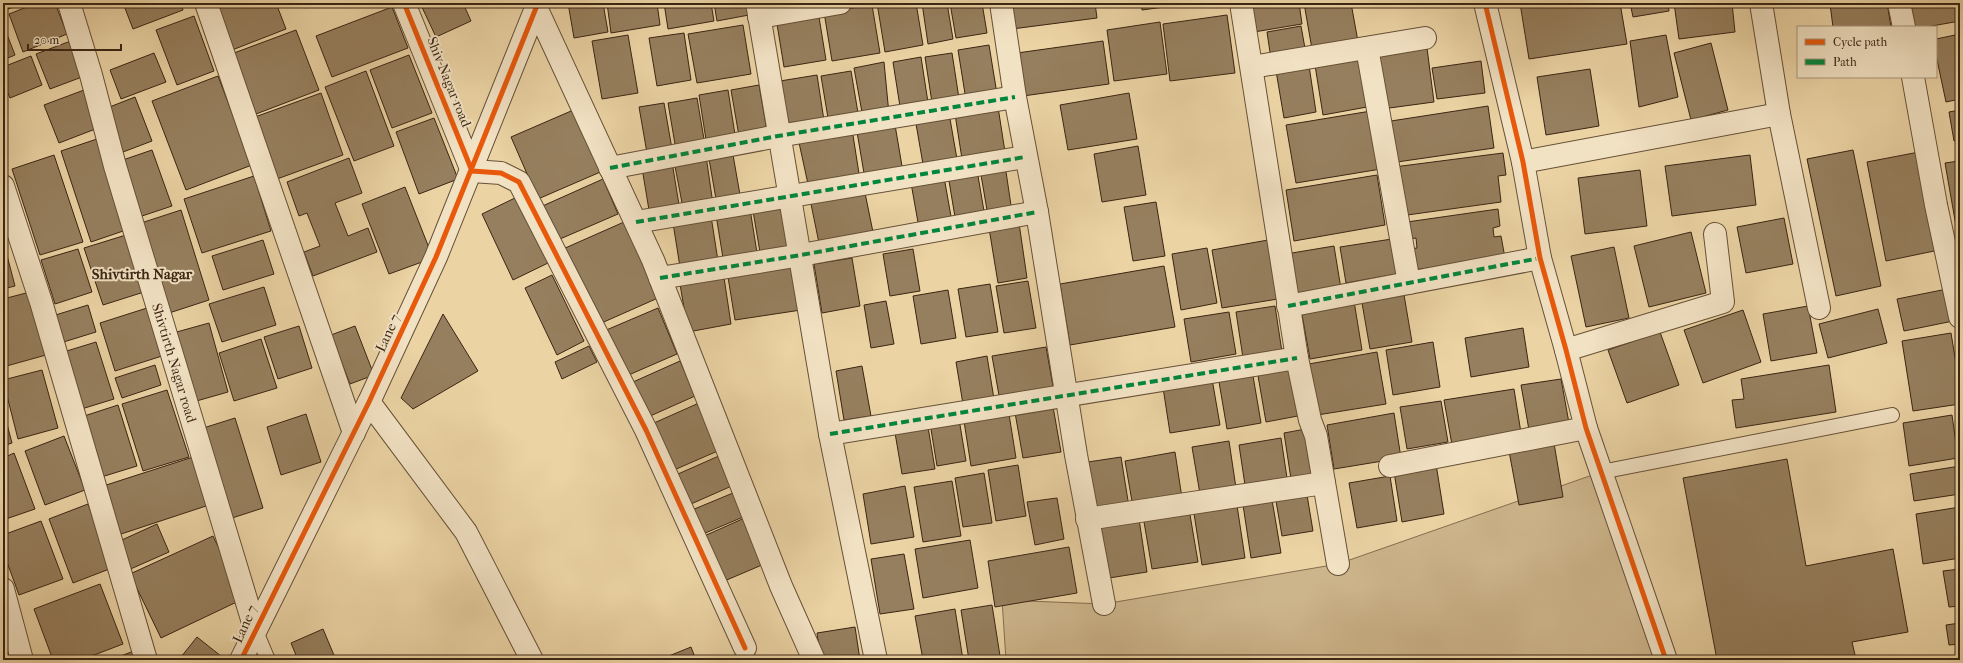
<svg xmlns="http://www.w3.org/2000/svg" width="1963" height="663" font-family="'IM FELL French Canon',serif">
	<rect width="100%" height="100%" fill="#ebd3a4"/>
	<filter id="stains"><feTurbulence type="fractalNoise" baseFrequency=".005" numOctaves="4"/><feColorMatrix values="0 0 0 0 .2 0 0 0 0 .09 0 0 0 0 .02 0 0 0 .5 -.17"/></filter>
	<radialGradient id="worn" r=".72"><stop offset=".6" stop-color="#630" stop-opacity="0"/><stop offset="1" stop-color="#630" stop-opacity=".3"/></radialGradient>
	<path fill="#cdb58b" stroke="#846d4f" d="M1601,472l58,188h-653l-4,-60 102,4 234,-40z"/>
	<path fill="#967f5e" stroke="#3a2513" d="M3,3h11l2,3 -13,5z
		M37,3h18l12,31 -44,18 -14,-38z
		M123,3h58l2,7 -50,19z
		M229,3h47l10,26 -59,23 -16,-42z
		M303,3h14l-12,5z
		M420,3h43l8,18 -35,16z
		M568,3h35l5,29 -34,6z
		M607,3h50l3,22 -49,8z
		M664,3h47l3,18 -46,8z
		M714,3h33l2,12 -32,6z
		M877,3h39l7,42 -38,7z
		M922,3h25l6,36 -25,5z
		M950,3h32l5,30 -31,5z
		M1009,3h86l2,15 -85,11z
		M1141,3h53l-52,7z
		M1249,3h50l3,21 -48,8z
		M1304,3h47l8,44 -46,8z
		M1520,3h100l7,41 -98,15z
		M1630,3h38l1,8 -36,6z
		M1674,3h58l3,29 -56,7z
		M1839,3h48l4,24h-58l-3,-23z
		M1911,3h49v18l-34,6h-12z
		M872,5l8,48 -48,8 -8,-49z
		M392,7l16,41 -76,29 -16,-41z
		M818,11l8,49 -42,7 -8,-49z
		M1227,15l8,58 -65,8 -7,-57z
		M194,16l20,55 -37,14 -21,-55z
		M1160,22l7,52 -53,7 -7,-51z
		M3,24l12,31 -12,5z
		M743,25l8,49 -54,9 -9,-49z
		M1301,26l5,28 -35,5 -4,-27z
		M296,30l23,60 -63,24 -22,-61z
		M684,33l7,47 -34,6 -8,-48z
		M1960,34v65l-14,3 -10,-47v-16z
		M628,35l10,58 -36,6 -10,-58z
		M1666,35l12,62 -39,10 -9,-66z
		M76,39l14,35 -40,15 -14,-35z
		M1103,41l6,43 -86,12 -6,-43z
		M1711,43l17,67 -37,10 -17,-67z
		M989,45l8,49 -31,6 -8,-50z
		M1427,48l7,54 -52,7 -7,-54z
		M1358,52l9,55 -44,8 -9,-56z
		M154,53l12,29 -45,17 -11,-29z
		M952,53l8,52 -27,4 -8,-52z
		M409,55l23,58 -40,15 -22,-58z
		M31,56l11,29 -32,13 -7,-17v-14z
		M921,57l8,52 -28,4 -8,-51z
		M1308,59l8,53 -32,6 -9,-53z
		M1481,61l4,32 -48,6 -5,-31z
		M884,62l5,52 -26,4 -9,-50z
		M1590,69l9,57 -53,9 -9,-58z
		M366,71l28,75 -40,15 -29,-74z
		M851,71l8,48 -30,5 -8,-48z
		M817,75l8,52 -36,6 -9,-52z
		M218,76l34,89 -66,25 -34,-89z
		M759,85l8,46 -28,5 -8,-46z
		M84,90l14,38 -39,15 -15,-38z
		M728,90l8,51 -29,5 -8,-51z
		M321,93l22,62 -66,24 -22,-62z
		M1129,93l8,46 -69,11 -8,-45z
		M135,97l17,44 -29,11 -16,-44z
		M697,98l8,47 -29,5 -8,-47z
		M664,103l8,46 -25,4 -8,-46z
		M1488,106l6,42 -97,14 -6,-41z
		M998,107l7,45 -43,7 -7,-45z
		M578,108l27,62 -67,29 -27,-62z
		M1960,110v30l-6,1 -5,-29z
		M1371,111l10,58 -85,14 -10,-58z
		M949,113l9,52 -34,5 -9,-52z
		M434,118l24,61 -39,15 -23,-62z
		M895,125l8,47 -38,7 -8,-47z
		M852,129l8,51 -52,4 -10,-46z
		M100,138l29,91 -38,13 -30,-91z
		M1138,146l8,49 -44,7 -8,-48z
		M732,149l8,46 -24,4 -8,-46z
		M1960,149v88l-2,-11h-2l-11,-63 14,-2 -2,-11z
		M152,150l20,56 -36,12 -19,-56z
		M1853,150l28,136 -45,10 -29,-137z
		M1919,152l20,98 -53,11 -19,-99z
		M1503,153l3,22 -8,1 3,26 -101,14 -6,-49z
		M54,155l29,87 -43,13 -28,-86z
		M1750,155l6,50 -84,11 -7,-50z
		M706,156l7,48 -30,4 -9,-47z
		M349,158l13,35 -27,10 13,33 20,-8 9,24 -64,24 -9,-24 16,-6 -13,-33 -8,3 -12,-34z
		M672,162l8,49 -30,5 -8,-48z
		M1005,165l7,47 -24,4 -8,-47z
		M977,170l8,47 -29,6 -8,-48z
		M1640,170l7,56 -62,8 -7,-56z
		M1377,175l8,50 -91,16 -8,-51z
		M254,176l17,55 -69,22 -18,-54z
		M944,177l8,45 -33,6 -8,-45z
		M603,179l15,35 -65,28 -15,-34z
		M405,187l28,71 -44,16 -27,-70z
		M864,188l10,49 -54,11 -10,-49z
		M517,197l31,66 -35,17 -31,-66z
		M782,200l9,53 -30,5 -9,-53z
		M1156,202l9,54 -32,5 -9,-54z
		M750,209l8,50 -34,5 -8,-49z
		M1498,209l2,17 -7,2 1,9 7,-1 4,22 -92,12 -3,-21 7,-1 -1,-10 -7,1 -2,-17z
		M181,210l28,90 -43,14 -28,-90z
		M711,216l7,45 -38,6 -7,-44z
		M1784,218l9,46 -47,9 -9,-46z
		M624,222l34,76 -61,27 -34,-76z
		M1019,223l8,55 -29,5 -9,-55z
		M1691,232l15,61 -57,14 -15,-61z
		M126,235l18,57 -41,13 -19,-57z
		M1392,239l5,35 -51,9 -6,-36z
		M3,240l12,46 -12,3z
		M263,240l11,34 -51,16 -11,-34z
		M1268,240l10,59 -56,9 -10,-58z
		M1334,246l7,43 -47,8 -8,-43z
		M1614,247l15,71 -43,9 -15,-71z
		M1207,248l10,55 -36,7 -9,-56z
		M78,249l14,43 -37,12 -14,-44z
		M913,249l7,42 -30,5 -7,-42z
		M852,258l8,48 -38,7 -8,-49z
		M793,260l8,50 -66,10 -8,-49z
		M1164,266l11,61 -105,18 -10,-61z
		M723,271l8,53 -43,8 -9,-54z
		M552,275l32,66 -27,14 -32,-67z
		M1028,281l8,47 -32,5 -8,-47z
		M990,284l8,48 -32,5 -8,-48z
		M264,287l12,38 -54,17 -13,-38z
		M1952,288l6,32 -54,11 -7,-32z
		M1403,289l9,53 -42,7 -9,-52z
		M948,290l8,48 -35,6 -8,-48z
		M30,292l16,63 -43,12v-68z
		M886,301l8,43 -23,4 -7,-43z
		M1354,301l8,49 -52,9 -9,-50z
		M88,305l8,27 -39,12 -8,-27z
		M1275,306l7,46 -39,6 -7,-46z
		M1808,306l9,47 -46,8 -8,-47z
		M147,308l15,48 -47,15 -15,-48z
		M658,308l19,46 -53,23 -20,-46z
		M1878,309l9,34 -59,15 -9,-34z
		M1743,310l18,52 -58,21 -19,-53z
		M1229,312l7,42 -45,8 -7,-43z
		M443,314l35,57 -65,38 -12,-11z
		M209,323l19,69 -35,10 -20,-69z
		M299,326l13,42 -34,11 -14,-42z
		M355,326l19,49 -24,9 -19,-49z
		M1523,328l6,39 -58,10 -6,-39z
		M1660,332l19,53 -52,18 -19,-53z
		M1951,333l9,55v16l-47,7 -11,-70z
		M261,339l16,49 -43,13 -15,-48z
		M96,342l18,57 -39,12 -18,-57z
		M1433,342l7,45 -47,8 -7,-45z
		M589,346l8,16 -35,17 -7,-17z
		M1046,347l8,45 -54,9 -8,-45z
		M1377,352l9,52 -75,12 -8,-51z
		M987,356l7,43 -31,5 -7,-42z
		M680,361l15,35 -47,21 -15,-35z
		M1294,363l9,52 -37,7 -9,-52z
		M155,365l6,20 -39,13 -7,-20z
		M1829,365l7,47 -100,16 -4,-28 12,-1 -3,-20z
		M862,366l9,50 -27,4 -8,-49z
		M42,370l16,58 -40,11 -15,-59z
		M1252,370l9,53 -34,6 -9,-53z
		M1211,373l9,52 -50,8 -8,-52z
		M1561,379l8,44 -40,7 -8,-45z
		M1514,389l7,44 -69,12 -8,-45z
		M167,390l22,67 -46,14 -21,-67z
		M1052,401l9,51 -38,6 -9,-51z
		M1441,401l7,41 -41,7 -7,-42z
		M699,403l21,47 -46,20 -20,-47z
		M118,405l19,61 -39,12 -20,-60z
		M1008,408l8,50 -45,8 -8,-51z
		M3,409l9,34 -9,3z
		M1394,413l7,45 -67,11 -7,-44z
		M306,414l15,48 -40,13 -14,-48z
		M1952,415l6,43 -49,8 -6,-43z
		M235,418l28,90 -37,12 -29,-90z
		M959,419l7,42 -29,5 -7,-43z
		M927,421l8,48 -33,5 -8,-47z
		M1311,428l8,46 -28,5 -7,-46z
		M64,436l21,54 -40,15 -20,-54z
		M1281,438l6,40 -42,7 -6,-40z
		M1229,441l7,47 -36,6 -8,-47z
		M1554,443l9,54 -44,8 -10,-54z
		M1175,452l7,46 -49,9 -8,-46z
		M14,453l21,56 -32,11v-62z
		M721,455l13,30 -43,19 -13,-30z
		M193,457l16,48 -97,32 -15,-49z
		M1121,457l8,50 -33,5 -8,-50z
		M1787,459l19,107 87,-17 15,83 -56,10 3,13 -27,5h-111l-34,-182z
		M1436,464l8,50 -42,8 -8,-50z
		M1018,465l8,51 -30,5 -8,-51z
		M1960,466v28l-46,7 -4,-27z
		M984,473l8,50 -29,4 -8,-49z
		M1390,476l7,45 -40,7 -8,-45z
		M952,481l9,55 -38,6 -9,-55z
		M905,486l9,51 -43,7 -8,-50z
		M1306,489l7,42 -31,5 -7,-41z
		M733,493l10,24 -40,17 -11,-24z
		M1271,494l10,59 -30,5 -9,-60z
		M1057,498l7,41 -29,6 -8,-43z
		M1236,499l9,59 -43,7 -9,-58z
		M88,504l24,64 -39,15 -24,-64z
		M1960,507v51l-37,6 -7,-50z
		M1189,509l9,53 -46,7 -9,-53z
		M749,516l20,46 -47,20 -20,-45z
		M1139,519l8,53 -38,6 -9,-53z
		M41,521l22,58 -44,16 -16,-44v-16z
		M157,524l12,28 -43,19 -13,-27z
		M213,536l30,63 -82,39 -31,-64z
		M970,540l8,48 -55,10 -8,-49z
		M1069,547l8,46 -82,14 -7,-46z
		M904,554l10,55 -34,5 -9,-55z
		M1960,569v37l-11,1 -6,-36z
		M100,584l23,60 -42,16h-28l-19,-51z
		M992,605l8,51 -31,4 -8,-50z
		M955,609l8,51h-40l-8,-44z
		M1960,623v21l-11,1 -3,-20z
		M855,627l5,33h-39l-4,-27z
		M323,629l13,31h-38l-7,-17z
		M197,637l29,23h-41l-4,-3z
		M3,643l5,17h-5z
		M691,647l5,13h-37z
		M134,651l4,9h-28z
		M1960,655v5h-20z
		M752,656l1,4h-11z"/>
	<g fill="none" stroke-linecap="round" stroke-linejoin="round">
		<g stroke="#665037" stroke-width="16">
			<path id="lane" d="M1601,472l291,-57
				M255,629l13,31"/>
		</g>
		<g stroke="#665037" stroke-width="24">
			<g id="street">
				<path id="s1" d="M69,3l22,72 24,91 140,463"/>
				<path d="M206,3l148,430"/>
				<path d="M404,3l68,168 29,2 18,9 127,248 99,218"/>
				<path d="M534,3l119,257 128,326 33,74"/>
				<path d="M757,3l73,431 46,226"/>
				<path d="M1001,3l14,94 22,115 39,243 28,149"/>
				<path d="M1241,3l56,355 13,62 6,16 22,128"/>
				<path d="M1485,3l38,159 17,96 26,92 20,78 80,232"/>
				<path d="M1761,3l18,111 40,194"/>
				<path d="M1899,3l5,24"/>
				<path d="M759,17l81,-14"/>
				<path d="M1367,48l42,235"/>
				<path d="M1252,67l173,-29"/>
				<path d="M1913,77l23,128 24,112"/>
				<path d="M1523,162l256,-48"/>
				<path d="M610,168l168,-32 237,-39"/>
				<path d="M3,186l38,116 105,358"/>
				<path d="M636,222l389,-65"/>
				<path d="M660,278l141,-23 236,-43"/>
				<path d="M1288,306l252,-48"/>
				<path d="M1566,350l157,-48 -8,-68"/>
				<path d="M369,402l97,130 66,128"/>
				<path d="M830,434l467,-76"/>
				<path d="M1390,466l196,-38"/>
				<path d="M1087,519l237,-36"/>
				<path d="M3,589l19,71"/>
				<path d="M241,660l128,-258 67,-145 102,-254"/>
			</g>
		</g>
		<use href="#lane" stroke="#f2e2c4" stroke-width="14"/>
		<use href="#street" stroke="#f2e2c4" stroke-width="22"/>
		<path stroke="#00873e" stroke-width="4" stroke-dasharray="8 4" stroke-linecap="butt" d="M610,168l168,-32 237,-39
			M636,222l389,-65
			M660,278l141,-23 236,-43
			M1288,306l252,-48
			M830,434l467,-76"/>
		<g stroke="#f2e2c4" stroke-width="8">
			<path id="cycleway" d="M404,3l68,168 29,2 18,9 127,248 99,218
				M1485,3l38,159 17,96 26,92 20,78 80,232
				M241,660l128,-258 67,-145 102,-254"/>
		</g>
		<use href="#cycleway" stroke="#e8590c" stroke-width="5"/>
	</g>
	<g text-anchor="middle" dominant-baseline="central" stroke-width="4" stroke-linejoin="round" paint-order="stroke">
		<g font-size="14" fill="#3a2513" stroke="#f2e2c4">
			<text transform="translate(449 82) rotate(68)">Shiv Nagar road</text>
			<text transform="translate(388 333) rotate(-65)">Lane 7</text>
			<text stroke="none"><textPath href="#s1" startOffset="375">Shivtirth Nagar road</textPath></text>
			<text transform="translate(245 624) rotate(-65)">Lane 7</text>
		</g>
		<g font-size="15" font-weight="bold" fill="#3a2513" stroke="#f2e2c4">
			<text x="142" y="274">Shivtirth Nagar</text>
		</g>
	</g>
	<rect width="1963" height="663" fill="none" stroke="#ebd3a4" stroke-width="16"/>
	<rect x="4" y="4" width="1955" height="655" fill="none" stroke="#3a2513" stroke-width="2"/>
	<rect x="8" y="8" width="1947" height="647" fill="none" stroke="#3a2513"/>
	<rect x="1797" y="26" width="140" height="52" fill="#f2e2c4" stroke="#a8967d"/>
	<rect x="1805" y="39" width="20" height="6" fill="#e8590c" stroke="#a8967d"/>
	<text x="1833" y="46" font-size="12" fill="#3a2513">Cycle path</text>
	<rect x="1805" y="59" width="20" height="6" fill="#00873e" stroke="#a8967d"/>
	<text x="1833" y="66" font-size="12" fill="#3a2513">Path</text>
	<path d="M28 44v6h93v-6" fill="none" stroke="#3a2513" stroke-width="2"/>
	<text x="34" y="44" font-size="12" fill="#3a2513" stroke="#f2e2c4" stroke-width="3" paint-order="stroke">20 m</text>
	<rect width="100%" height="100%" filter="url(#stains)"/>
	<rect width="100%" height="100%" fill="url(#worn)"/>
</svg>
